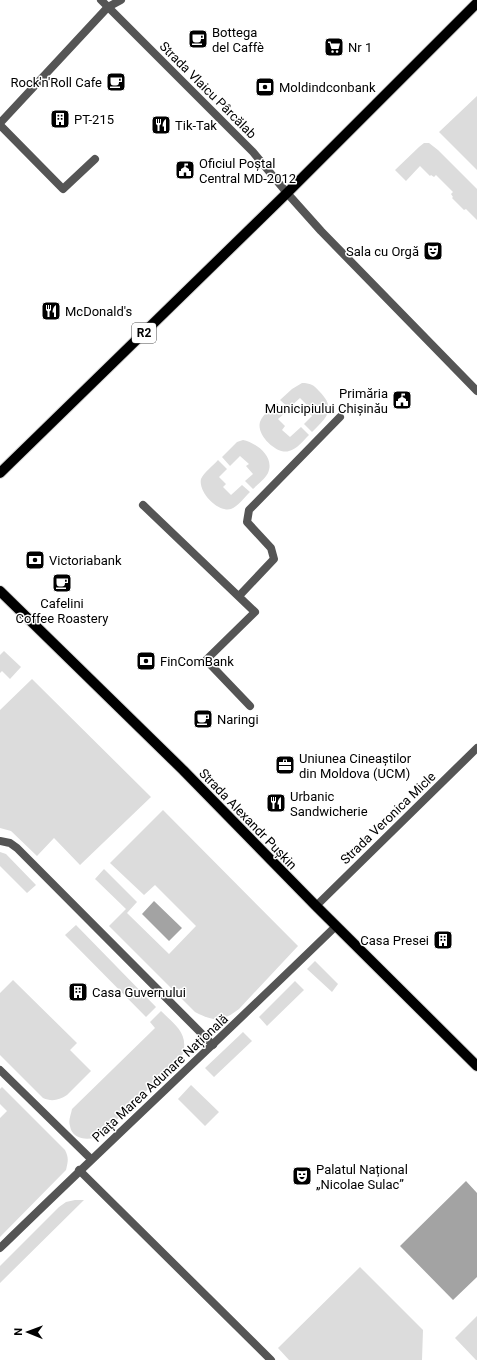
<svg xmlns="http://www.w3.org/2000/svg" width="477" height="1360" font-family="Roboto,sans-serif">
	<rect width="100%" height="100%" fill="#fff"/>
	<path fill="#dcdcdc" d="M477,96v74l-38,-38z
		M424,143h5l9,7 39,39v31l-11,-11 -2,1 -12,-12 1,-1 -2,-3 2,-2 -17,-17 -2,2 -3,-2 -1,1 -10,-10 -14,15 -11,-11 24,-23z
		M302,383c8,0 12,2 17,8 18,18 8,26 -7,41l-8,-8 8,-8 -8,-8 3,-3 -7,-7 -11,10 -9,-8 12,-11z
		M277,403l9,9 -8,7 7,7 -3,4 8,7 11,-10 8,8c-6,6 -12,14 -20,16 -12,4 -33,-16 -29,-29 3,-8 12,-14 17,-19z
		M243,440c14,3 32,17 25,33 -3,6 -10,11 -15,16l-8,-8 8,-7 -7,-8 3,-2 -9,-8 -10,10 -8,-9 15,-15z
		M218,460l9,9 -8,8 7,7 -3,3 8,8 11,-10 8,7c-6,6 -12,14 -19,17 -13,4 -33,-17 -30,-30 3,-7 12,-13 17,-19z
		M4,651l17,16 -11,12 -8,-8 -2,2v-18z
		M32,679l119,118 -71,68 -26,-27 -17,18 -26,-25 -11,-3v-118z
		M163,810l135,136 -59,63c-17,13 -25,13 -44,3l-86,-86 17,-17 -31,-30 9,-10 33,33 -10,11 42,41 27,-28 -41,-41 -11,10 -34,-32z
		M0,852l6,2 30,31 -9,8 -27,-27z
		M76,925l80,82 -10,10 -81,-82z
		M315,961l23,23 -6,8 -25,-23z
		M13,980l64,63 -7,7 21,21 -24,24c-8,5 -15,7 -24,3l-43,-43v-62z
		M295,981l9,9 -37,36 -8,-9z
		M161,1011c14,14 29,23 21,45l-82,80c-11,5 -28,4 -30,-10 -2,-6 1,-11 2,-17l83,-81 -5,-6z
		M243,1032l9,9 -38,36 -9,-9z
		M191,1085l28,27 -14,14 -27,-27z
		M2,1087l63,63c4,8 3,11 1,20l-66,67v-119l7,-7 -7,-7v-15z
		M75,1200h9l-84,83v-17l59,-59 7,-5z
		M360,1267l63,63 -1,30h-133l-11,-12z
		M477,1316v44h-1l-21,-22z"/>
	<path fill="#a3a3a3" d="M154,901l28,27 -13,13 -27,-27z
		M466,1181l11,12v84l-24,23 -53,-54z"/>
	<g fill="none" stroke-linecap="round" stroke-linejoin="round">
		<g stroke="#dbdbdb" stroke-width="12">
			<path id="primary" d="M0,473l287,-280 190,-190
				M0,591l183,179 133,136 161,160"/>
		</g>
		<path stroke="#555" stroke-width="8" d="M0,123l108,-116 13,-7
			M0,125l63,64 32,-30
			M143,505l112,107 -49,48 44,46
			M239,596l35,-37 -3,-11 -24,-26 2,-12 91,-93
			M0,841l10,2 7,5 196,197
			M0,1070l91,89
			M79,1170l192,190"/>
		<path stroke="#555" stroke-width="8" d="M101,0l152,152 34,41 34,38 156,160
			M316,906l161,-158
			M0,1248c111,-108 225,-214 336,-322"/>
		<use href="#primary" stroke="#000" stroke-width="10"/>
	</g>
	<defs>
		<g id="cafe-square" transform="scale(1)"><rect x="-9" y="-9" width="18" height="18" rx="4" fill="#000" stroke="#fff"/><path d="M-5.5-4.5H6V0H3Q3 3.5 0 3.5H-2.5Q-5.5 3.5-5.5 0ZM3-3.2v2h1.7v-2ZM-6 4.5H4V6H-6Z" fill="#fff"/></g>
		<g id="supermarket-square" transform="scale(1)"><rect x="-9" y="-9" width="18" height="18" rx="4" fill="#000" stroke="#fff"/><path d="M-6-5.5h2.5l.6 2H6L4.5 2H-2.5L-4.4-4H-6ZM-1.5 3.2a1.3 1.3 0 1 0 .1 0ZM3 3.2a1.3 1.3 0 1 0 .1 0Z" fill="#fff"/></g>
		<g id="bank-square" transform="scale(1)"><rect x="-9" y="-9" width="18" height="18" rx="4" fill="#000" stroke="#fff"/><path d="M-6-4H6V4H-6ZM0-2.3a2.3 2.3 0 1 0 0 4.6a2.3 2.3 0 1 0 0-4.6Z" fill="#fff"/></g>
		<g id="building-square" transform="scale(1)"><rect x="-9" y="-9" width="18" height="18" rx="4" fill="#000" stroke="#fff"/><path d="M-4-6H4V6H1V3H-1V6H-4ZM-2.5-4.3h1.7v1.8h-1.7ZM.8-4.3h1.7v1.8H.8ZM-2.5-1h1.7V.8h-1.7ZM.8-1h1.7V.8H.8Z" fill="#fff"/></g>
		<g id="restaurant-square" transform="scale(1)"><rect x="-9" y="-9" width="18" height="18" rx="4" fill="#000" stroke="#fff"/><path d="M-5-6h1v4h1v-4h1v4h1v-4h1v5L-1.5 .5V6h-2V.5L-5-1ZM5-6V6H3V1.5H1.5Q1.5-4 5-6Z" fill="#fff"/></g>
		<g id="civic-square" transform="scale(1)"><rect x="-9" y="-9" width="18" height="18" rx="4" fill="#000" stroke="#fff"/><path d="M-.6-6.5H3V-4.5H.6V-3L4-1V1h2V6H-6V1h2V-1L-.6-3ZM-1.2 2.5V6h2.4V2.5Z" fill="#fff"/></g>
		<g id="theatre-square" transform="scale(1)"><rect x="-9" y="-9" width="18" height="18" rx="4" fill="#000" stroke="#fff"/><path d="M-5-5.5Q0-4 5-5.5V0Q5 5 0 6Q-5 5-5 0ZM-3.3-2.5H-1v1.5H-3.3ZM1-2.5H3.3v1.5H1ZM-2.8 1Q0 5.5 2.8 1Z" fill="#fff"/></g>
		<g id="office-square" transform="scale(1)"><rect x="-9" y="-9" width="18" height="18" rx="4" fill="#000" stroke="#fff"/><path d="M-6-3h4V-5.5h4V-3h4V5H-6ZM-1-4.5V-3h2v-1.5ZM-6 0V1H6V0Z" fill="#fff"/></g>
	</defs>
	<g fill-rule="evenodd">
		<use href="#cafe-square" x="198" y="39"/>
		<use href="#supermarket-square" x="334" y="47"/>
		<use href="#cafe-square" x="116" y="82"/>
		<use href="#bank-square" x="265" y="87"/>
		<use href="#building-square" x="60" y="119"/>
		<use href="#restaurant-square" x="161" y="125"/>
		<use href="#civic-square" x="185" y="170"/>
		<use href="#theatre-square" x="433" y="251"/>
		<use href="#restaurant-square" x="51" y="311"/>
		<use href="#civic-square" x="402" y="400"/>
		<use href="#bank-square" x="35" y="560"/>
		<use href="#cafe-square" x="62" y="583"/>
		<use href="#bank-square" x="146" y="661"/>
		<use href="#cafe-square" x="203" y="719"/>
		<use href="#office-square" x="285" y="765"/>
		<use href="#restaurant-square" x="276" y="803"/>
		<use href="#building-square" x="443" y="940"/>
		<use href="#building-square" x="78" y="992"/>
		<use href="#theatre-square" x="302" y="1176"/>
	</g>
	<g text-anchor="middle" dominant-baseline="central" stroke-width="3" stroke-linejoin="round" paint-order="stroke">
		<rect fill="#fff" stroke="#4c4c4c" stroke-width="1" x="132" y="323" width="24" height="20" rx="3"/>
		<g font-size="12" font-weight="bold" fill="#000">
			<text x="144" y="333">R2</text>
		</g>
		<g font-size="13" fill="#000" stroke="#fff" text-anchor="start">
			<text x="212" y="32">Bottega<tspan x="212" dy="15">del Caffè</tspan></text>
			<text x="348" y="47">Nr 1</text>
			<text x="102" y="82" text-anchor="end">Rock'n'Roll Cafe</text>
			<text x="279" y="87">Moldindconbank</text>
			<text x="74" y="119">PT-215</text>
			<text x="175" y="125">Tik-Tak</text>
			<text x="199" y="163">Oficiul Poștal<tspan x="199" dy="15">Central MD-2012</tspan></text>
			<text x="419" y="251" text-anchor="end">Sala cu Orgă</text>
			<text x="65" y="311">McDonald's</text>
			<text x="388" y="393" text-anchor="end">Primăria<tspan x="388" dy="15">Municipiului Chișinău</tspan></text>
			<text x="49" y="560">Victoriabank</text>
			<text x="62" y="603" text-anchor="middle">Cafelini<tspan x="62" dy="15">Coffee Roastery</tspan></text>
			<text x="160" y="661">FinComBank</text>
			<text x="217" y="719">Naringi</text>
			<text x="299" y="758">Uniunea Cineaștilor<tspan x="299" dy="15">din Moldova (UCM)</tspan></text>
			<text x="290" y="796">Urbanic<tspan x="290" dy="15">Sandwicherie</tspan></text>
			<text x="429" y="940" text-anchor="end">Casa Presei</text>
			<text x="92" y="992">Casa Guvernului</text>
			<text x="316" y="1169">Palatul Național<tspan x="316" dy="15">„Nicolae Sulac”</tspan></text>
		</g>
		<g font-size="13" fill="#000" stroke="#fff">
			<text transform="translate(208 90) rotate(45)">Strada Vlaicu Pârcălab</text>
			<text transform="translate(388 818) rotate(-44)">Strada Veronica Micle</text>
			<text transform="translate(248 819) rotate(46)">Strada Alexandr Pușkin</text>
			<text transform="translate(160 1078) rotate(-43)">Piața Marea Adunare Națională</text>
		</g>
	</g>
	<g transform="translate(28 1332) rotate(271)" stroke="#ffffff" stroke-width="3" paint-order="stroke">
	<path d="M0-3L7 15L0 10L-7 15Z" fill="#000000"/>
	<text y="-6" font-size="11" font-weight="bold" text-anchor="middle" fill="#000000">N</text>
	</g>
</svg>
